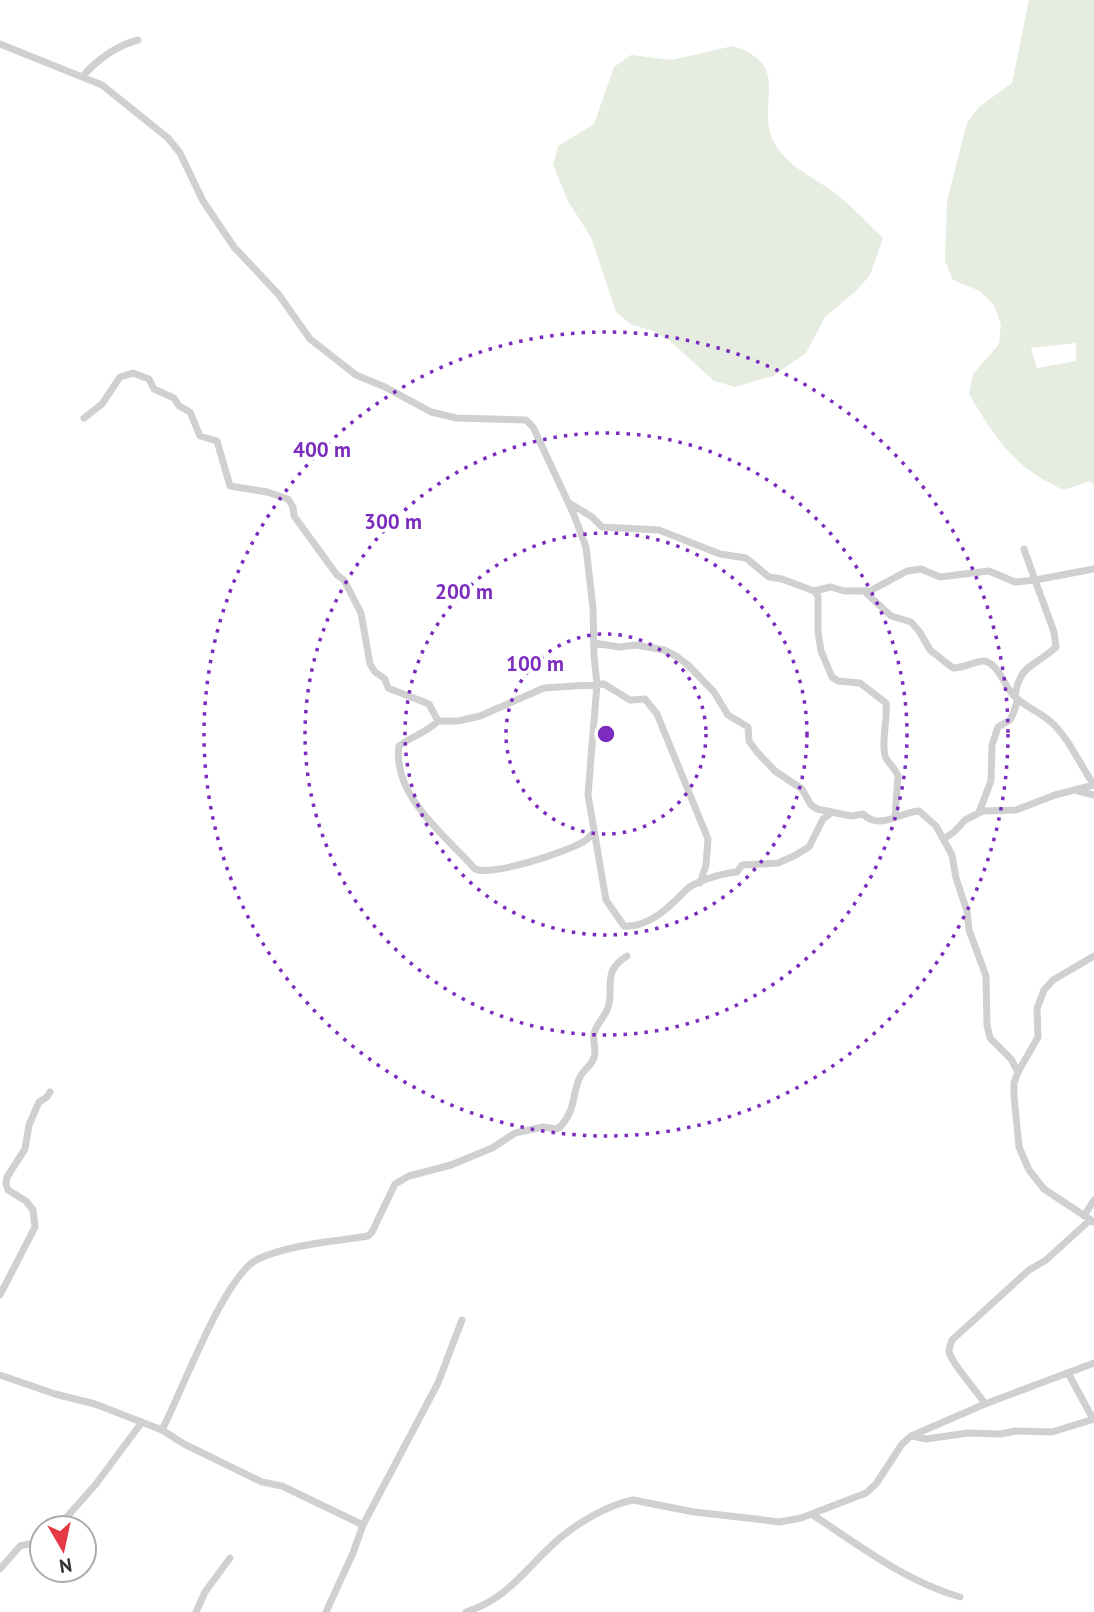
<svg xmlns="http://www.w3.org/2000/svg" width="1094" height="1612" font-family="'PT Sans',sans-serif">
	<rect width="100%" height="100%" fill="#fff"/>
	<path fill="#e6ecdf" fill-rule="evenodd" d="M1029,0h65v486l-4,-5 -26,9c-50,-22 -69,-52 -95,-96l4,-20 26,-30 2,-20 -7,-19 -14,-14 -27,-11 -8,-19 2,-60 20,-78 12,-16 33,-24zM1076,343v18l-39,7 -6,-20z
		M733,46c63,20 19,61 43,100 13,21 39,32 59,47 17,13 32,30 48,45l-13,37 -14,16 -31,26 -19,36 -33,23 -38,11 -21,-6 -44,-40 -19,-11 -19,-5 -16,-13 -25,-75 -22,-34 -16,-38 5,-19 36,-22 20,-57 17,-12 40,5z"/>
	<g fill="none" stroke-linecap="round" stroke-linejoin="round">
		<path stroke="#d0d0d0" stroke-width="7" d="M0,44l102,41 66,53 12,15 23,48 31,46 45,48 31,44 46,36 29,12 46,25 13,3 12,3 70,2 7,7 41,88 12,32 7,61 1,48 3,28 -9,111 18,105 18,26c25,2 45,-19 61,-35 9,-10 38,-18 52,-19l5,-7 36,-2 16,-7 15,-9 14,-28 9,-7
			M83,76c15,-17 33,-30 55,-36
			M84,418l18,-14 18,-27 13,-4 16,6 5,10 20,9 5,8 11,6 10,24 17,5 13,45 37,6 21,7 5,8 1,9 43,59 7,5 17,33 9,51 5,8 10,7 3,9 41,16 9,17h20l22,-5 64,-28 60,-4 26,16 15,-1 12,15 51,125 -2,26 -6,18
			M571,504l21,13 10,10 57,3 61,24 26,4 23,19 13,2 32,12 4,5v36l3,19 11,26 6,4 22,2 26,20c2,17 -5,36 -1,53 3,8 10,11 13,20l-3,41
			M814,591l17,-4 13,4h26l37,-20 14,-2 19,8 49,-6 26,11 20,-2 -11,-31
			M864,591l27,25 20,6 8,9 11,19 23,18c11,0 25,-8 31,-7 11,1 19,19 24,27 10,17 30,22 43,34 18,16 29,43 43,63
			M594,643l25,4 17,-2 28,5 12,6 12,9 26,27 14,23 20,12 1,14 8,11 18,19 27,18 9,16 6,4 34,7 12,-2c17,17 37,-2 56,-3l17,15 16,29 4,23 11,33 2,19 17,46 1,49 3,13 21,21 7,13
			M1015,696c5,-33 20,-29 41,-49l-2,-15 -19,-52 59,-11
			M438,721c-12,12 -26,15 -39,25 -7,50 47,90 76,123 16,8 96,-18 111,-29 3,-2 5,-5 8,-8
			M1078,791l16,4
			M979,812l12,-31 1,-36 6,-18 12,-7 3,-6 5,-15
			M944,839l11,-8 10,-11 18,-9 33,-1 39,-15 39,-10
			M1094,956l-41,24 -9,10 -7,19 1,28 -20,35 -4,11v13l5,51 10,23 15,19 50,33
			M1084,1216l10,-16
			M0,1295l35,-68 -2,-17 -7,-9 -18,-11 -2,-6 1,-7 18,-28 4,-24 10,-23 8,-5 3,-5
			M1068,1373l25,46
			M0,1375l55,19 40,10 67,26 22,14 78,38 20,4 81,39
			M985,1404c-7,-12 -35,-42 -36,-53 0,-4 2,-7 3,-11l77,-70 17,-10 44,-40
			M162,1430c19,-36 62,-155 96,-171 33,-15 74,-17 110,-23l4,-4 23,-48 14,-8 42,-11 41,-17 23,-15 28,-6 13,2 4,-2c17,-19 11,-31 20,-50 3,-7 10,-10 13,-17 5,-9 -1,-18 1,-27 3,-10 13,-18 15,-29 4,-20 -6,-33 18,-48
			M913,1436l13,3 42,-6 32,1 16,-3 36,1 42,-13
			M813,1515c47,31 92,66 147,82
			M57,1528l39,-44 46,-62
			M0,1569l20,-23 22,-5
			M196,1612l9,-20 25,-34
			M326,1612l27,-59 10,-28 75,-142 24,-63
			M466,1612c44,-14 61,-46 94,-74 19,-16 48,-33 73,-38l61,12 62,7 23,3 22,-4 65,-25 10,-9 26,-40 9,-8 74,-32 109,-41"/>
	</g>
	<g fill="none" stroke="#7b2cbf" stroke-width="3.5" stroke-dasharray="3.5 7">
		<circle cx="606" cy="734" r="100"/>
		<circle cx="606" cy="734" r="201"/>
		<circle cx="606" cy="734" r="301"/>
		<circle cx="606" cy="734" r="402"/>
	</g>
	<circle cx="606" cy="734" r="10" fill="#7b2cbf" stroke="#fff" stroke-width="3.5"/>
	<g font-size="21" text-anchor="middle" font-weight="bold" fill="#7b2cbf" stroke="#fff" stroke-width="7" stroke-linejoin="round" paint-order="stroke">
		<text x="322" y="457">400 m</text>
		<text x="393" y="529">300 m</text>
		<text x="464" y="599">200 m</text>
		<text x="535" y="671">100 m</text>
	</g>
	<g transform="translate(63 1549) rotate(171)"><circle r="33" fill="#ffffff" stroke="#adadad" stroke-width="2"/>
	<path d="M0-5L12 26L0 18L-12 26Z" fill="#e63946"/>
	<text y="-10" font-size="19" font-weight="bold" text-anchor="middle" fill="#333333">N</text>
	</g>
</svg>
